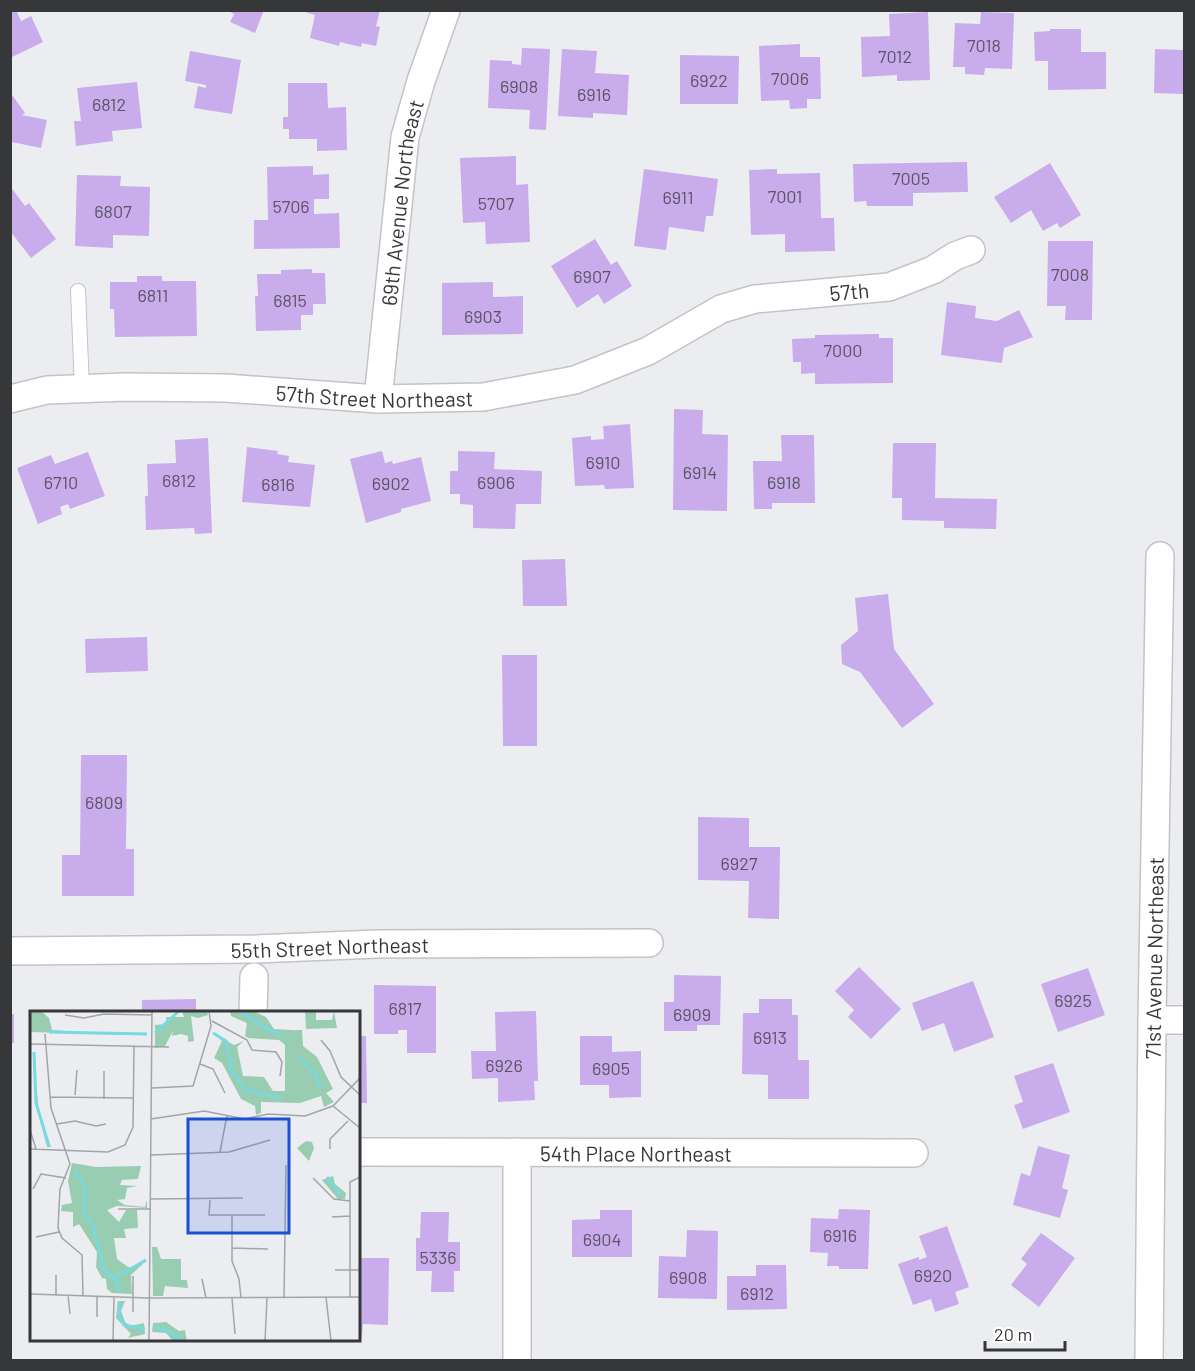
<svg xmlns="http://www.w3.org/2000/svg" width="1195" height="1371" font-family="Barlow,sans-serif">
	<rect width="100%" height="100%" fill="#ecedf1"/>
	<path fill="#c9aceb" d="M10,10h6l5,11 10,-5 12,26 -33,16z
		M227,10h37l-9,23 -25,-11 4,-8z
		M298,10h82l-4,16 4,1 -4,19 -14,-3 -1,4 -21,-5 -1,4 -29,-8 5,-23z
		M928,12l2,68 -33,1v-6l-35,2 -1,-40 29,-1 -1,-22z
		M981,12l33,1 -2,56 -27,-1 -1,7 -19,-1v-7h-12l2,-44 25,1z
		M1050,29h31v23h25v37l-58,1v-29h-13l-1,-29 16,-1z
		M800,44v13h20l1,42h-14v9l-17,1 -1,-9 -28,1 -2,-55z
		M522,48l28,1 -4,81 -17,-1 1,-19 -42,-2 2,-48 22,1v3l9,1z
		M562,49l35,2 -2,22 34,2 -2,40 -34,-2v5l-35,-2z
		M1155,49l29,1v44l-30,-1z
		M190,51l51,9 -9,54 -38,-6 4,-22 8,2v-3l-21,-4z
		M680,55l59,1 -1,48h-58z
		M137,82l5,46 -30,3 1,10 -37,5 -2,-25h7l-4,-33z
		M288,83h39l1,25 18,-1 1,43 -30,1v-12h-28v-10h-6v-12h5z
		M10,92l15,21 -3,2 25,5 -6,28 -29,-6v-3l-2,2z
		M516,156v29l12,-1 2,58 -44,2 -1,-22 -22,1 -3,-65z
		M967,162l1,30 -55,1v13h-46l-1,-5 -12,1 -1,-38z
		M1050,163l31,52 -21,13 -3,-5 -14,8 -12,-21 -20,13 -17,-26z
		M313,166v9l16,-1v25h-15v15l25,-1 1,35 -86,1v-29h14l-1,-53z
		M644,169l74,10 -5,37h-7l-2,16 -35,-5 -3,23 -32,-4z
		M777,169v5l43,-1 1,45h13l1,33 -50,1v-18l-34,1 -2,-65z
		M77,175l44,1 -1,10 30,1 -1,49 -36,-1v13l-38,-2z
		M10,186l15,20 4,-3 27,36 -25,19 -21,-27z
		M595,239l16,26 6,-4 15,25 -28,18 -6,-10 -21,14 -26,-42z
		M1048,241h45l-1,79h-27l1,-14h-19z
		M312,269v4h13l1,31h-13v11h-12v15l-45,1 -1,-35h3l-1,-22h24v-4z
		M137,276h25v5h34l1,55 -82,1 -1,-28h-4v-27h27z
		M493,282v15l30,-1v38l-81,1v-52z
		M947,302l29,4 -1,12 22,3 22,-11 14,27 -29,11 -2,15 -61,-8z
		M879,334v4h14v45l-78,1v-11l-14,1v-12h-8l-1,-23 23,-1v-3z
		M674,409l29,1 -1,24 26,1 -1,76 -54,-1z
		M630,424l4,64 -29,1 -1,-4 -29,1 -3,-48 19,-2v4l13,-1 -1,-13z
		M781,435h33l1,68h-43v6h-18l-1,-48h29z
		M208,438l4,95 -17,1 -1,-6 -48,2 -1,-34h3l-1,-32 29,-1 -1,-23z
		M893,443h43l-1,55 62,1 -1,30 -52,-1v-7l-42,-1v-22h-10z
		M247,447l31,4 -1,3 12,2 -1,6 27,3 -5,42 -68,-5z
		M382,451l3,12 7,-2 1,3 28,-7 10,44 -30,8v3l-35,11 -16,-64z
		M458,451l37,1 -1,17 48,2 -1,33h-25l-1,25 -42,-1v-23l-13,-1v-10h-10v-23h8z
		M88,452l17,44 -35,13 -2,-5 -8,3 2,7 -24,10 -21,-56 34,-13 4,9z
		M565,559l2,47h-44l-1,-46z
		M888,594l6,55 40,55 -32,24 -42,-56 -18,-8 -1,-19 17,-14 -3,-33z
		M147,637l1,34 -62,2 -1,-34z
		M502,655h35v91h-34z
		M81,755h46l-1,94h8v47h-72v-41h18z
		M698,817l51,1v29h31l-1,72 -31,-1 1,-37 -51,-1z
		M859,967l42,42 -30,30 -23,-22 6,-7 -19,-19z
		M1088,968l17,47 -47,17 -17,-48z
		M674,975l47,1 -1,49h-23v6h-33v-29h10z
		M973,981l21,56 -40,15 -10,-29 -22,8 -10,-28z
		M374,985l62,1v67h-29v-23h-9v4h-24z
		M196,999v13h-54v-12z
		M759,999h33v16h6v45h11v39h-41v-24l-26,-1 1,-61h16z
		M536,1011l2,70h-4l1,19 -37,2v-24l-26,1 -1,-28h25l-1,-39z
		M10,1014h4v29h-4z
		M358,1036h8l1,67h-9z
		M580,1036h32v16l29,-1v46l-32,1v-13h-29z
		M1053,1063l17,49 -47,17 -9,-24 9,-3 -9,-26z
		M1038,1146l32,9 -8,33 6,2 -8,28 -47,-13 8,-32 9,3z
		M839,1209l31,1 -2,59h-29v-3h-12l1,-13 -18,-1 1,-34 27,1z
		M600,1210h32v47h-60v-37l28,-1z
		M421,1212h28l-1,30h12v29h-6v21h-23l1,-21h-16v-33h4z
		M947,1226l22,61 -14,5 4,12 -24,8 -4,-13 -18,6 -15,-41 21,-7v3l8,-3 -8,-21z
		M687,1230l31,1 -1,68 -59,-1 1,-42 27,1z
		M1041,1233l34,25 -36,49 -28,-22 16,-21 -6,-5z
		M361,1258h28l-1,67 -25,-1 -1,11h-4v-50h3z
		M756,1265h30l1,44 -60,1v-34h29z"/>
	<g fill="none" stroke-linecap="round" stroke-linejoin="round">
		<g stroke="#c3c3c7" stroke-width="16">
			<path id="lane" d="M78,291l4,98"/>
		</g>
		<g stroke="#c3c3c7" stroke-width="30">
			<g id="street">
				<path id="s1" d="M10,399l37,-9 79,-3 100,1 152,11 105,-2 92,-17 73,-29 73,-42 34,-10 134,-12 44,-17 22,-14 16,-6"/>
				<path id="s2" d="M378,399l27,-262 16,-56 25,-71"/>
				<path id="s3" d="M10,951l245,-2 122,-5 272,-1"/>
				<path d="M253,1012l1,-35"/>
				<path d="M1152,1020h32"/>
				<path id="s4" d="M358,1152l556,1"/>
				<path d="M517,1152v208"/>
				<path id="s5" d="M1149,1360l3,-340 8,-464"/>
			</g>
		</g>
		<use href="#lane" stroke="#fff" stroke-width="14"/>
		<use href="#street" stroke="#fff" stroke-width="27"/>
	</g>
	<g text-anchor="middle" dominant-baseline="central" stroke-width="5" stroke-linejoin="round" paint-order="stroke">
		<g font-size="18" fill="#5b5465">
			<text x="984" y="45">7018</text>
			<text x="895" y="56">7012</text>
			<text x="790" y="78">7006</text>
			<text x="709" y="80">6922</text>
			<text x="519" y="86">6908</text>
			<text x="594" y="94">6916</text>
			<text x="109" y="104">6812</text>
			<text x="911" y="178">7005</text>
			<text x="785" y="196">7001</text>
			<text x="678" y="197">6911</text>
			<text x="496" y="203">5707</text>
			<text x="291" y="206">5706</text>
			<text x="113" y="211">6807</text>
			<text x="1070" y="274">7008</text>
			<text x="592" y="276">6907</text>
			<text x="153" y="295">6811</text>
			<text x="290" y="300">6815</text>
			<text x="483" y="316">6903</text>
			<text x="843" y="350">7000</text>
			<text x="603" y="462">6910</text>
			<text x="700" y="472">6914</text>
			<text x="179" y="480">6812</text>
			<text x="61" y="482">6710</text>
			<text x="496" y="482">6906</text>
			<text x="784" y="482">6918</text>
			<text x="391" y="483">6902</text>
			<text x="278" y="484">6816</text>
			<text x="104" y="802">6809</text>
			<text x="739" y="863">6927</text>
			<text x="1073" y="1000">6925</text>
			<text x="405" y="1008">6817</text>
			<text x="692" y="1014">6909</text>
			<text x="770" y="1037">6913</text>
			<text x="504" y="1065">6926</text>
			<text x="611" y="1068">6905</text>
			<text x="840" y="1235">6916</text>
			<text x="602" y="1239">6904</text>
			<text x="438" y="1257">5336</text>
			<text x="933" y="1275">6920</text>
			<text x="688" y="1277">6908</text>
			<text x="757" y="1293">6912</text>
		</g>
		<g font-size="21" fill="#363738" stroke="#fff">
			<text stroke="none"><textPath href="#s2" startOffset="198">69th Avenue Northeast</textPath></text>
			<text stroke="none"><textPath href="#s1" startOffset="861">57th</textPath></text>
			<text stroke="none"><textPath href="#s1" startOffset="366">57th Street Northeast</textPath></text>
			<text stroke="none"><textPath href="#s3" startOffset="320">55th Street Northeast</textPath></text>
			<text stroke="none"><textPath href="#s5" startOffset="402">71st Avenue Northeast</textPath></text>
			<text stroke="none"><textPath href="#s4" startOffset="278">54th Place Northeast</textPath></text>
		</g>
	</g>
	<g transform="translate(30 1011)">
		<rect width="330" height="330" fill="#ecedf1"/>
		<path d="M198,0h21v20l53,-1 1,16 14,11 16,32 -7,4 8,9 -10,5 -3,-11 -21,7 -39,-1v11l-5,2 -1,-9 -14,-7 -19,-36 -8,-5 8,-17 -10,-9 22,13 10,-4 -7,6 6,29 21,1 9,14h12v-46l-6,-5 -31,-2 -3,-2 2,-13zM275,0h11v9h16l2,-9 3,17 -31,1z" fill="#99cdb1"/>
		<path d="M152,0h25l1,4 -10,3 -7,-2 3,25 -6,1v-6l-7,-2 -9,2 1,-5 -8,15 -10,2v-23l12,-1 -1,-7h18zM200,0h23l13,6 8,12 17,1v3l-45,1 1,-11 -16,-7zM276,130l6,1 2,6 -5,13 -12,-13zM303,165l2,8 11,9 -1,6h-7l-16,-19zM136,311l13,9 6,-1 2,11h-14l-7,-8 -14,-1 1,-9z" fill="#99cdb1"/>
		<path d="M0,0h11l8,7 3,12 74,5 -96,-3zM3,40l6,63 12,33h-4l-12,-47zM42,152l24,4 45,-1 -3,13 -16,1 -2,5 17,1 -10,2 -2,11 -8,1 8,5 20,2 2,-7v8l-30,-2 -10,4 12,12 7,-12h11l1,18 -14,1 2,9h-12l3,21 11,8 5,1 10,-8h4l-16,15 1,19 -20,-1 -5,-4 -1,-10 -4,-1 -6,-11 1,-15 -18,-28 -6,3v-15l-12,-1 1,-6 10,-2 -4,-22zM122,236h5l4,12h20v21h6l1,8 -23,-2 -2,10h-10zM88,290h7l-4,10 4,11 5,4 14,-3 1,11 -17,4 3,-4 -15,-16z" fill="#99cdb1"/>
		<path fill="none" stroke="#77dae0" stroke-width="3" d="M210,0l27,18 15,5M19,21l98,2M125,22l24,-22M183,22l13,8 6,30 14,19 35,8M4,41l2,51 13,43M269,47l16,15 6,15M44,159l11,16 -1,26 9,14 11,44 12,11 4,11M297,166l13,18M84,267l32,-18M89,291v15l5,8 21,4M123,316l12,2 18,12"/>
		<path fill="none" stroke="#a3a4a7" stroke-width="1.5" d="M35,4l19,3 20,-4 48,1M182,10l35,19 5,10 24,2 6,10 -2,14M15,23l6,74 19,56 -10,25 -2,39 4,10 20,17 1,41M291,29l9,11 11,26 19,18M0,33l139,3M170,53l13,5 12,24M122,77l41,-2 18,-60 -2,-15M45,84l2,-25M20,86l83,1M74,88v-28M303,95l27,22M121,108l53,-8 41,8 23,-5 37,2 28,-10 27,-28M27,113l18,-3 21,5 10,-2M0,119l6,19M0,138l78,3 17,-7 8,-18 1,-80M300,138v-10l18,-18M190,141l7,-37M121,144l78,-3 41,-12M283,167l21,21 16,2M3,178l8,-15 25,4M120,188l93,-1M180,189l-1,15h56M88,198h32M202,204v46l7,18 2,19M302,206l18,-1M6,226l23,-5M202,237l36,1M305,259h25M26,264v20M172,268l4,19M0,283l119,4 211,-1M38,284l2,19M296,286l5,44M320,286v-115l10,-5M202,287l3,36M254,287l2,-133M103,301v-36M67,306v-21M83,330l1,-44M119,330l3,-330M235,330l2,-43"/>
		<path fill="#1d4ed8" fill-opacity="0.15" stroke="#1d4ed8" stroke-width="3" d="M158,108h101v114h-101z"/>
		<rect width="330" height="330" fill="none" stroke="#363738" stroke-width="3"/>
	</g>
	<rect width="1195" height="1371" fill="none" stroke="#363738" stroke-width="24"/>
	<path d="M985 1341v9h80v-9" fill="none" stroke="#363738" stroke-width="3"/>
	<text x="994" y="1341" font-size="18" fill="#363738" stroke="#ffffff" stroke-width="4.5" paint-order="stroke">20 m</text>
</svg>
